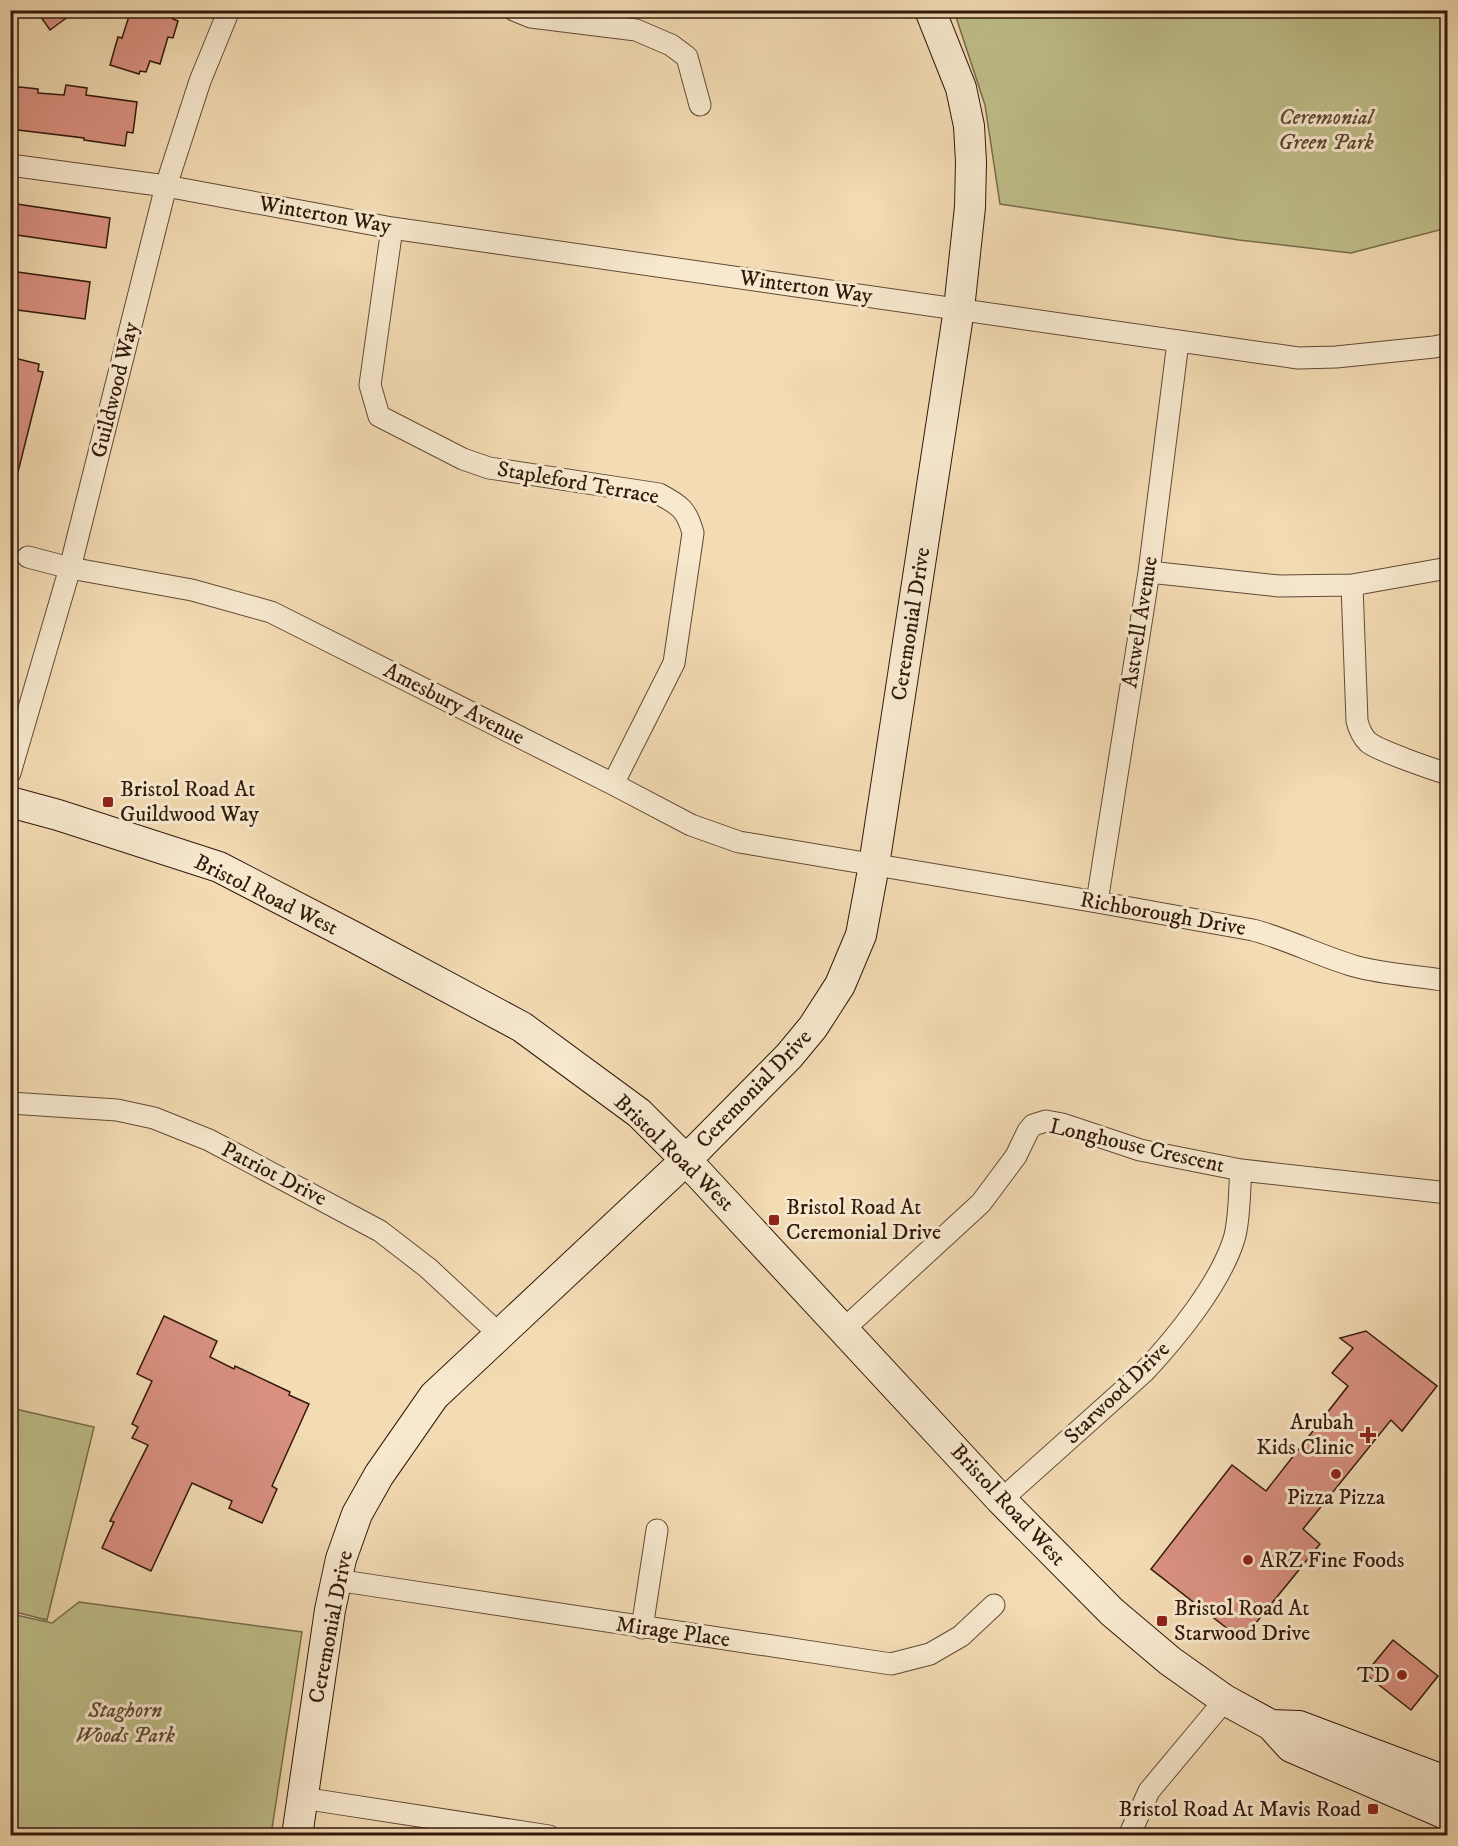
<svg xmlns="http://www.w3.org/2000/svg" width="1458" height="1846" font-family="'IM FELL DW Pica',serif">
	<rect width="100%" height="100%" fill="#f3dbb3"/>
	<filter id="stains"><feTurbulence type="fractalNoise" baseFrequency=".00333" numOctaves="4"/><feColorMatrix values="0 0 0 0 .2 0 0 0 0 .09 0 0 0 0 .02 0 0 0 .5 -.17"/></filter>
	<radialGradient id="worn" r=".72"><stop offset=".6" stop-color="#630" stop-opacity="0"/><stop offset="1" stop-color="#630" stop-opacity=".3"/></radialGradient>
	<path fill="#bfbf8a" stroke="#786c4b" stroke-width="1.5" d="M954,11h493v217l-96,25 -112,-13 -239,-36 -15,-99z
		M11,1408l83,19 -47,193 -36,-9z
		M79,1602l223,30 -31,203h-260v-221l41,9z"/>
	<path fill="#da9181" stroke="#32190c" stroke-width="1.5" d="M36,10h41l-27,20z
		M131,10h44l-2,9 5,2 -5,17 -5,-1 -8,27 -10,-3 -4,11 -6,-1 -1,3 -29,-9 8,-28 4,1z
		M66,85l21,3 -1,7 51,7 -4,31 -6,-1 -2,14 -41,-6v-2l-74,-9v-43l28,3v4l26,2z
		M10,203l100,15 -4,30 -96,-14z
		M10,271l80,11 -5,37 -75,-10z
		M10,357l29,7 -1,7 5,1 -27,108 -6,-1z
		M164,1316l53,25 -7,16 24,12 1,-3 55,26 -1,3 20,9 -37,82 5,3 -15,34 -33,-15 3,-7 -40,-18 -41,88 -49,-23 12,-26 -4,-1 38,-76 -16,-7 6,-11 -6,-3 20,-43 -15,-7z
		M1366,1331l71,55 -35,45 -11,-11 -88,109 17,15 -78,96 -91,-71 81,-104 34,26 82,-105 -16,-13 21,-25 -13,-10z
		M1393,1640l45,36 -27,34 -46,-36z"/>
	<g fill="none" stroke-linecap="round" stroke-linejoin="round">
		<g stroke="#624a36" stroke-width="23">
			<path id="street" d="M514,10l17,7 105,13 35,15 16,12 13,48
				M10,165l156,21 226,42 906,130 38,-1 98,-10 14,-3
				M392,228l-22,157 9,31 84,43 26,9 170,26c21,11 28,16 34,39l-19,130 -61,121
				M28,557l42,11 122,22 79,22 342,172 78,41 48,17 358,60 156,28c34,9 67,26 101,36 28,8 65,10 94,15
				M1149,572l130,14 73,-1 96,-17
				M1352,585l5,136c2,8 5,15 11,21 11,9 64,27 80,32
				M10,773l60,-205 96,-382 34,-105 29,-71
				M1097,902l52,-330 29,-230
				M10,1103l107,7 37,8 55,22 171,91 48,37 71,66
				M844,1329l137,-126 35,-47 12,-25 5,-6 13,-4 16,3 78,26 101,20 207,23
				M1001,1500l143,-128c32,-34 76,-88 90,-133 6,-19 5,-48 7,-69
				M336,1580l555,84 39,-10 31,-18 33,-31
				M642,1628l15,-98
				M302,1798l247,38
				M1129,1836l20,-45 76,-91"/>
		</g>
		<g stroke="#32190c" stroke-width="32">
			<path id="secondary" d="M10,802l48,13 161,52 135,70 168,90 117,86 47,47 315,340 111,112 58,49 55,39 46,25 20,22 157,68
				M1271,1725l28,1 149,56
				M297,1836l33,-226 11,-51 16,-45 22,-39 55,-79 252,-236 103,-104 24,-29 27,-42 21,-50 13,-70 85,-556 11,-102 1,-45 -2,-36 -8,-38 -31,-78"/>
		</g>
		<use href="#street" stroke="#f7e8ce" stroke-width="21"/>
		<use href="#secondary" stroke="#f7e8ce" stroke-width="30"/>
	</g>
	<g fill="#8f2418" stroke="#f7e8ce" stroke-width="2">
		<rect x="102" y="796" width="12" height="12" rx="3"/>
		<rect x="768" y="1214" width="12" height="12" rx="3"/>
		<path d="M1365 1426h6v6h6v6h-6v6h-6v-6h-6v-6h6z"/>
		<circle cx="1336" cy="1474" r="6"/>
		<circle cx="1248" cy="1560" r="6"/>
		<rect x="1156" y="1615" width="12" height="12" rx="3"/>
		<circle cx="1402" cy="1675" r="6"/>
		<rect x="1367" y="1803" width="12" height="12" rx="3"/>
	</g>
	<g text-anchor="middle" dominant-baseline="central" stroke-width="6" stroke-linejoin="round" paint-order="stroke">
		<g font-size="22" font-style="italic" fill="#5c4b32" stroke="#f7e8ce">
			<text x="1326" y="117">Ceremonial<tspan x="1326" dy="25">Green Park</tspan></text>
			<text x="125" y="1710">Staghorn<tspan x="125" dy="25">Woods Park</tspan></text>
		</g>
		<g font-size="22" fill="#32190c" stroke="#f7e8ce">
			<text transform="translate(325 215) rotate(10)">Winterton Way</text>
			<text transform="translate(806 287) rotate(8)">Winterton Way</text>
			<text transform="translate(115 390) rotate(-76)">Guildwood Way</text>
			<text transform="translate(578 483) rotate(10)">Stapleford Terrace</text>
			<text transform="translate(1140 622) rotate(-81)">Astwell Avenue</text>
			<text transform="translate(911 624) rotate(-81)">Ceremonial Drive</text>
			<text transform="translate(454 704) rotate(27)">Amesbury Avenue</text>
			<text transform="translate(266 895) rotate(26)">Bristol Road West</text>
			<text transform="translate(1163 914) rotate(10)">Richborough Drive</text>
			<text transform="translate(754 1089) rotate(-46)">Ceremonial Drive</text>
			<text transform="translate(1137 1146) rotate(13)">Longhouse Crescent</text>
			<text transform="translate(674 1153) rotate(44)">Bristol Road West</text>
			<text transform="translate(274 1174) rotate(27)">Patriot Drive</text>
			<text transform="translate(1117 1393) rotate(-44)">Starwood Drive</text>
			<text transform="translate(1008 1505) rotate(47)">Bristol Road West</text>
			<text transform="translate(331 1627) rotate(-79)">Ceremonial Drive</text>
			<text transform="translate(673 1632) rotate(8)">Mirage Place</text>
		</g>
		<g font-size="22" fill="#32190c" stroke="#f7e8ce" text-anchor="start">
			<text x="120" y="789">Bristol Road At<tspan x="120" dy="25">Guildwood Way</tspan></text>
			<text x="786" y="1207">Bristol Road At<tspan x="786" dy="25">Ceremonial Drive</tspan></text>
			<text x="1354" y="1422" text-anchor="end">Arubah<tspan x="1354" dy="25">Kids Clinic</tspan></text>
			<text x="1336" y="1497" text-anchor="middle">Pizza Pizza</text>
			<text x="1260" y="1560">ARZ Fine Foods</text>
			<text x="1174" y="1608">Bristol Road At<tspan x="1174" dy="25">Starwood Drive</tspan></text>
			<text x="1390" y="1675" text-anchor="end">TD</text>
			<text x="1361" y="1809" text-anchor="end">Bristol Road At Mavis Road</text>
		</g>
	</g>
	<rect width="1458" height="1846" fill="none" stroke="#f3dbb3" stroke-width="36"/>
	<rect x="12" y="12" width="1434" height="1822" fill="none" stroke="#32190c" stroke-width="3"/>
	<rect x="18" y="18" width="1422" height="1810" fill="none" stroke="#32190c" stroke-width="1.5"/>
	<rect width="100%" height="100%" filter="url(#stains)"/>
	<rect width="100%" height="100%" fill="url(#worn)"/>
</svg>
